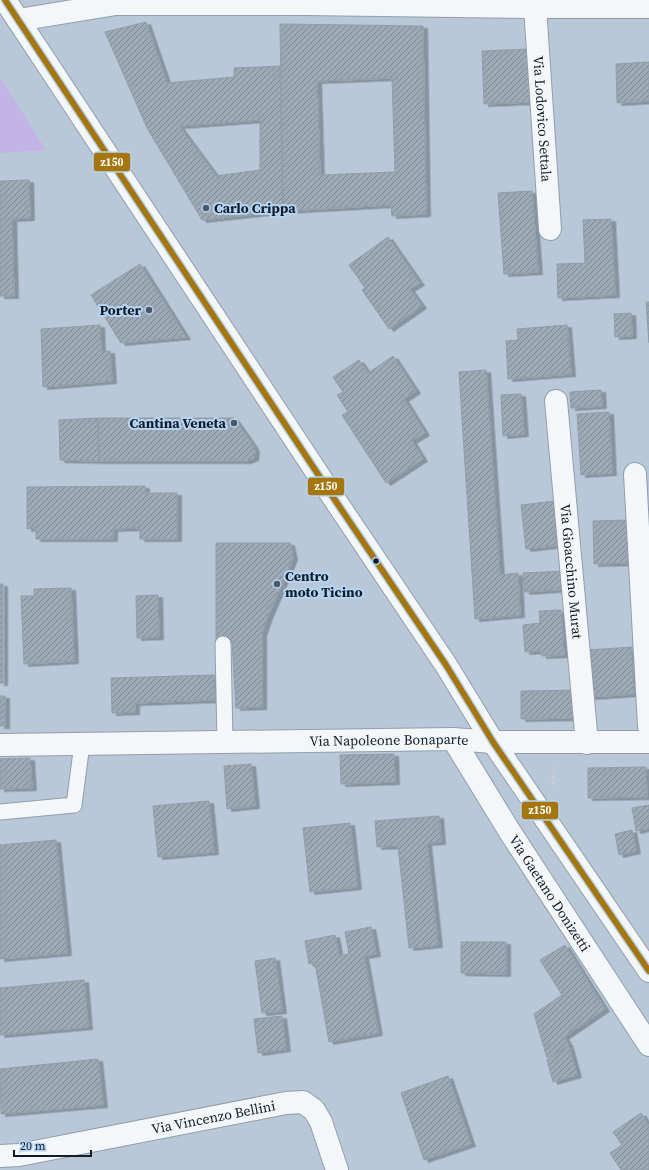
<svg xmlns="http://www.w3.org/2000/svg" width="649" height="1170" font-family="'Source Serif 4',serif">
	<defs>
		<pattern id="building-hatch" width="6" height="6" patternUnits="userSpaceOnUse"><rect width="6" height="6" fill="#9daab6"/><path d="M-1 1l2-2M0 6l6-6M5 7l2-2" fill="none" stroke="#7f8a94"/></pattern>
		<filter id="shadow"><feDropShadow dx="4.5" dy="2.5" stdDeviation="0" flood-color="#0004"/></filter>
	</defs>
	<rect width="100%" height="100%" fill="#b8c8d8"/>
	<path fill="#c4b3e6" d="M0,77l46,73 -46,3z"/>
	<path fill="url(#building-hatch)" stroke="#909da9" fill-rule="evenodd" filter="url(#shadow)" d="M146,22l21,61 67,-6v-9l46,-2 3,145 -81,9 -55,-92 -42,-96zM260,120v50l-44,6 -37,-50z
		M280,24l143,2 3,188 -34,2 -1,-11 -108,6zM392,78l3,94 -75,3 -3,-94z
		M530,49l2,53 -48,2 -2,-53z
		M649,62v39l-32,2 -1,-39z
		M29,180l1,38 -18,1 2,77h-14v-115z
		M532,191l6,81 -34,2 -6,-81z
		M611,219l4,76 -57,3 -1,-34 28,-1 -2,-43z
		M388,237l32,46 -10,6 12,17 -33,23 -27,-39 3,-2 -16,-23z
		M140,264l46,73 -65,6 -30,-48z
		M646,302h3v41z
		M631,313l1,23 -17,1 -1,-23z
		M100,325l1,27 9,-1 2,30 -69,6 -2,-58z
		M567,325l4,49 -63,5 -2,-38 12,-1 -1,-11z
		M393,356l23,35 -12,8 21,34 -13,8 11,18 -37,24 -44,-68 6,-3 -11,-17 6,-3 -10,-15 26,-17 9,13z
		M486,370l14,205 18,-2 2,42 -45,4 -16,-247z
		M601,390l1,16 -31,2 -1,-16z
		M521,394l3,40 -21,2 -2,-41z
		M609,412l3,61 -31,2 -4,-61z
		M98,418l1,43 -39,-1 -1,-40z
		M98,418h136l19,27 2,6 -1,7 -7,3h-148z
		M145,486v7h32v46h-37v-11l-27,1v10h-77v-11l-9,1v-42z
		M555,501l5,44 -34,4 -5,-44z
		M629,520l1,43 -36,1 -1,-43z
		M216,543h74l3,15 -26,61 -5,15v73l-26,1 -4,-67h-16z
		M566,571l1,18 -42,3 -2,-19z
		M0,584h3v99h-3z
		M71,588l3,73 -50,3 -3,-68h13v-7z
		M158,595l1,42 -22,1 -1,-42z
		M561,610l3,45 -22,1v-5l-17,1 -2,-27 17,-2 -1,-12z
		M632,647l2,47 -44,3 -3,-47z
		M214,675l1,25 -80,3v9l-23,1 -1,-35z
		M577,690v28l-56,1v-28z
		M0,696h5v30h-5z
		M394,754l1,28 -54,2 -1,-29z
		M30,758l2,30 -32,1v-30z
		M251,764l4,42 -28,3 -3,-43z
		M646,767l1,30 -59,1v-30z
		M209,801l5,51 -56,5 -5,-51z
		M649,805v23l-13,3 -4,-23z
		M439,816l2,26 -14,1 11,102 -29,3 -11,-102 -21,1 -2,-26z
		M350,823l7,64 -47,5 -7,-64z
		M632,830l4,21 -17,4 -4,-21z
		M56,840l11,113 -67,6v-114z
		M371,927l5,27 -12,2 14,77 -49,9 -14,-79 -6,1 -4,-23 30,-6 4,21 10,-2 -4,-22z
		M461,942h45v32l-45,-1z
		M565,945l40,64 -41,28 5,8 -22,13 -13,-44 28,-19 -22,-35z
		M275,958l7,53 -20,2 -7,-52z
		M84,980l4,47 -88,8v-47z
		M282,1016l4,33 -28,4 -4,-34z
		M569,1046l8,29 -24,7 -6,-22z
		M98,1059l5,46 -102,9 -1,-45z
		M448,1076l23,68 -47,16 -23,-67z
		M641,1113l8,13v44h-28l-11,-17 12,-8 -9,-13z"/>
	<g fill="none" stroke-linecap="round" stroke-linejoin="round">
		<g stroke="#919eaa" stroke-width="17">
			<path id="service" d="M223,644l2,98
				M0,812l74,-7 8,-61"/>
		</g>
		<g stroke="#919eaa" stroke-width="24">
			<g id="minor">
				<path id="s1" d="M535,7l15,222"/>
				<path d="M18,20l98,-16h190l229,3h114"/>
				<path id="s2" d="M556,401l31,342"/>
				<path d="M635,474l14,252"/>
				<path id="s3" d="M453,739l57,93 139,213"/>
				<path id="s4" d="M0,1156l19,-1 267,-52 17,-1 11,8 7,12 16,48"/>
			</g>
		</g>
		<g stroke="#919eaa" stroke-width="24">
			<g id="tertiary">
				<path id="s5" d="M0,745l453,-6 40,3h156"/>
			</g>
		</g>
		<g stroke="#919eaa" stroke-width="24">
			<path id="secondary" d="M5,0l332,503 109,162 47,77 156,229"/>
		</g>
		<path stroke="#c8ced3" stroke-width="2.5" stroke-dasharray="4 2" stroke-linecap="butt" d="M554,785l-1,-2 1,-16"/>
		<use href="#service" stroke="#f4f7f9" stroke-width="15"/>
		<use href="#minor" stroke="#f4f7f9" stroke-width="22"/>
		<use href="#tertiary" stroke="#f4f7f9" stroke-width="22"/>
		<use href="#secondary" stroke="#f4f7f9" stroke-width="22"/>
		<g stroke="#b6d5f4" stroke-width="9">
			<path id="bus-1" d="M5,0l332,503 109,162 47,77 156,229"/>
		</g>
		<use href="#bus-1" stroke="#a6760e" stroke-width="6"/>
	</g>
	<g fill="#4b5865" stroke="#b6d5f4" stroke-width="1.5">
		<circle cx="206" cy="208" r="4"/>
		<circle cx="149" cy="310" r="4"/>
		<circle cx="234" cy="423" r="4"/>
		<circle cx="277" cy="584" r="4"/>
	</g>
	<circle fill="#111c27" stroke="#b6d5f4" stroke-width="1.5" cx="376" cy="561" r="3.5"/>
	<g text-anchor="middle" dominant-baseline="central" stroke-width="4" stroke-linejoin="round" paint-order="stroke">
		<g font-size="14" fill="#111c27" stroke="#b6d5f4">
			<text stroke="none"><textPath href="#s1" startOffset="112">Via Lodovico Settala</textPath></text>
			<text stroke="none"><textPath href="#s2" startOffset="171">Via Gioacchino Murat</textPath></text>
			<text stroke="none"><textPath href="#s5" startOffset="389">Via Napoleone Bonaparte</textPath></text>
			<text stroke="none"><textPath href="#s3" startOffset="182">Via Gaetano Donizetti</textPath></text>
			<text stroke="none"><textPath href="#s4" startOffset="217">Via Vincenzo Bellini</textPath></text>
		</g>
		<g font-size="14" font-weight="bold" fill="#111c27" stroke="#b6d5f4" text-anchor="start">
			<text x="214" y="208">Carlo Crippa</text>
			<text x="141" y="310" text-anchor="end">Porter</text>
			<text x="226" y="423" text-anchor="end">Cantina Veneta</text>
			<text x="285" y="576">Centro<tspan x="285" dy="16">moto Ticino</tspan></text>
		</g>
	</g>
	<g stroke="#b6d5f4" stroke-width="1.5">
		<rect x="93" y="152" width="38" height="20" rx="4" fill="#a6760e"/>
		<rect x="307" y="477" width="38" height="19" rx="4" fill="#a6760e"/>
		<rect x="521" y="801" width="38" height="19" rx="4" fill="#a6760e"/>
	</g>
	<g font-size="11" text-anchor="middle" font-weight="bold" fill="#fff">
		<text x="112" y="166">z150</text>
		<text x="326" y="490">z150</text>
		<text x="540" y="814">z150</text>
	</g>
	<path d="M14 1150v6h77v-6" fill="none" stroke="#111c27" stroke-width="2"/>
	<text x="20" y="1150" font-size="12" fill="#111c27" stroke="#b6d5f4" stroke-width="3" paint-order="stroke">20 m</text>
</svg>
